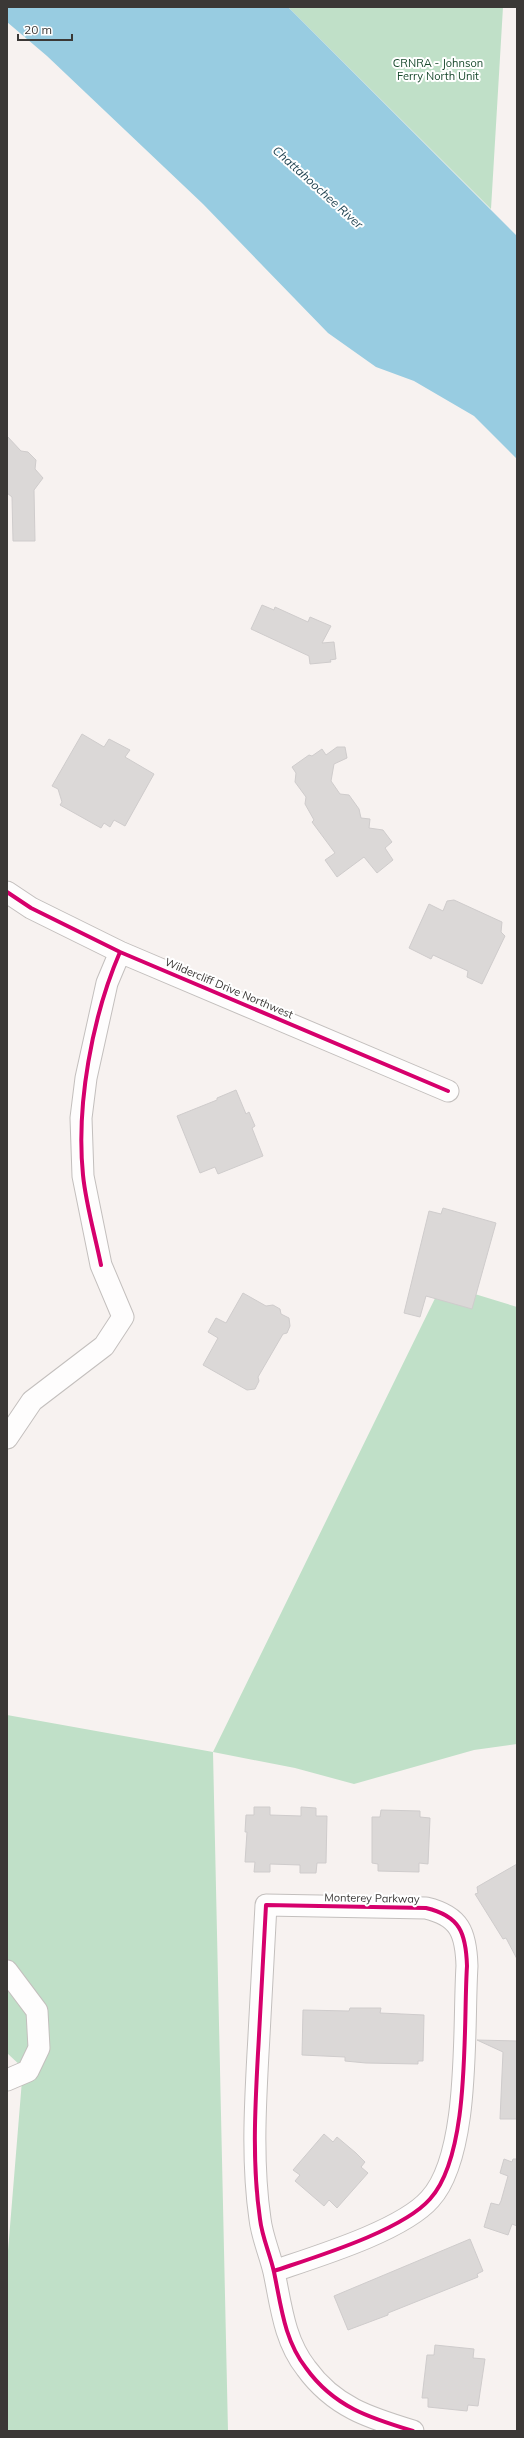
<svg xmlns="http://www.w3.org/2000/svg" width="524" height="2438" font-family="Mulish,sans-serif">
	<rect width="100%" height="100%" fill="#f7f2f0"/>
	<path fill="#c0e0c8" d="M288,7h215l-12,202z
		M442,1284l75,23v437l-43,6 -120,34 -59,-16 -82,-16 15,679h-221v-168l16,-195 -16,-15v-338l206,37z"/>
	<path fill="#98cce1" d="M7,7h281l229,229v223l-43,-43 -60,-35 -38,-14 -48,-34 -125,-129 -156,-148 -40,-34z"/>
	<path fill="#dbd8d7" stroke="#cfcccc" d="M7,436l14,15 7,1 8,8 -1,9 8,9 -9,12 1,51h-22l-1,-44 -5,-4z
		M262,605l12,5 1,-3 33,15 2,-5 21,9 -9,17 12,-1 2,17 -6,1 1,2 -21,2 -1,-8 -58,-27z
		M82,734l22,13 5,-8 21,11 -5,7 29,17 -29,52 -11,-6 -4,7 -6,-4 -3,5 -41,-23 2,-3 -4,-13 -6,-3z
		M337,747h8l2,11 -13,6 -3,17 9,13 9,1 10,14 2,9 9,1 -1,9 14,2 9,12 -7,6 8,12 -16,13 -13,-16 -27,20 -12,-17 10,-7 -23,-31 2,-2 -9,-16 1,-7 -11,-15 1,-9 -4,-6 17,-12 3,1 10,-7 4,6z
		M454,900l48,22 -1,10 4,4 -23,48 -15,-7 1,-6 -35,-16 -2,4 -22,-11 20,-44 14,7 4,-10z
		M236,1090l10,24 3,-2 6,14 -3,2 11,28 -45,18 -3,-7 -15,6 -23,-57 40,-16v-2z
		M443,1208l53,15 -24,86 -46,-13 -6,21 -16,-4 25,-102 12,3z
		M243,1293l23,13 7,-1 7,4 1,5 8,4 1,8 -3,7 -4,1 -25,43 1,4 -4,8 -8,1 -44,-25 15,-27 -10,-6 8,-14 10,5z
		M254,1807h16v8l31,1v-9l15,1v8h11l-1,47h-9l-1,10h-16v-8l-30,-1v8h-16l1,-10h-10l2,-30h-2l1,-17h8z
		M381,1810l39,1v6l10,1 -2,46 -9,-1v9l-41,-1v-7l-6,-1v-46h8z
		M517,1864v95l-11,-21 -3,1 -28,-45 3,-1 -1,-6z
		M350,2008h31l-1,5 44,2 -1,46h-5v3l-52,-1 -21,-2v-4l-43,-2 1,-45 46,1z
		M477,2040l40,1v78h-17l3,-67z
		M324,2134l9,8 4,-5 19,16 9,9 -4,5 7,6 -31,35 -8,-8 -5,6 -29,-25 5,-6 -7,-5z
		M504,2159l8,3 1,-3h4v67l-5,-2 -4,11 -24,-8 7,-24 8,2 2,-4 7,-25 -8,-3z
		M470,2239l13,32 -6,3 1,3 -90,36v2l-40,15 -14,-34z
		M435,2345l39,4 -1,9 12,1 -7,47 -10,-1 -1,6 -39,-4v-9h-6l5,-43h7z"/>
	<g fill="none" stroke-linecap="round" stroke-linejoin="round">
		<g stroke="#c3bfbd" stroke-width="23">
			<path id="minor" d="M7,892l24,16 89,44 328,139
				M7,1438l25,-37 72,-55 19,-29 -22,-52 -18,-89 -2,-58 5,-40 21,-95 13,-31
				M7,1971l30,40 2,37 -11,23 -21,9
				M274,2271c41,-14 128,-40 156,-72 41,-45 33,-173 37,-233 -1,-33 -7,-50 -41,-58l-160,-3c-3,50 -5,99 -8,148 -3,55 -6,111 2,166 2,18 10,35 14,53 7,33 10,68 32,96 28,39 64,50 107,63"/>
		</g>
		<use href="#minor" stroke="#fefdfd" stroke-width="21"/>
		<g stroke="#fff" stroke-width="6">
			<path id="cycleway" d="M7,892l24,16 89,44 328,139
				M101,1265c-6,-30 -15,-60 -18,-90 -7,-70 9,-158 37,-223
				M274,2271c41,-14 128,-40 156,-72 41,-45 33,-173 37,-233 -1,-33 -7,-50 -41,-58l-160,-3c-3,50 -5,99 -8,148 -3,55 -6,111 2,166 2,18 10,35 14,53 7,33 10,68 32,96 28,39 64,50 107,63"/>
		</g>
		<use href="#cycleway" stroke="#d6006c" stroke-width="4"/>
	</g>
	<g text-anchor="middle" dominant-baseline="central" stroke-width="4" stroke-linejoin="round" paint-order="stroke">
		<g font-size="11" fill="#18482c" stroke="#fff">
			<text x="438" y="63">CRNRA - Johnson<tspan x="438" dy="13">Ferry North Unit</tspan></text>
		</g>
		<g font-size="11" fill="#3b3836" stroke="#fff">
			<text transform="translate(229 988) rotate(23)">Wildercliff Drive Northwest</text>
			<text transform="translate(372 1898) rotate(1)">Monterey Parkway</text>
		</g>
		<g font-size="12" font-style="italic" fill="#1c3f4d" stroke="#fff">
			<text transform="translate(318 187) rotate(42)">Chattahoochee River</text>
		</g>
	</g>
	<rect width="524" height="2438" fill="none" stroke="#3b3836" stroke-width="16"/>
	<path d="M18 34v6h54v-6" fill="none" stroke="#3b3836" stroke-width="2"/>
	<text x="24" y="34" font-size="12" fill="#3b3836" stroke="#ffffff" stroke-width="3" paint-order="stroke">20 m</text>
</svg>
